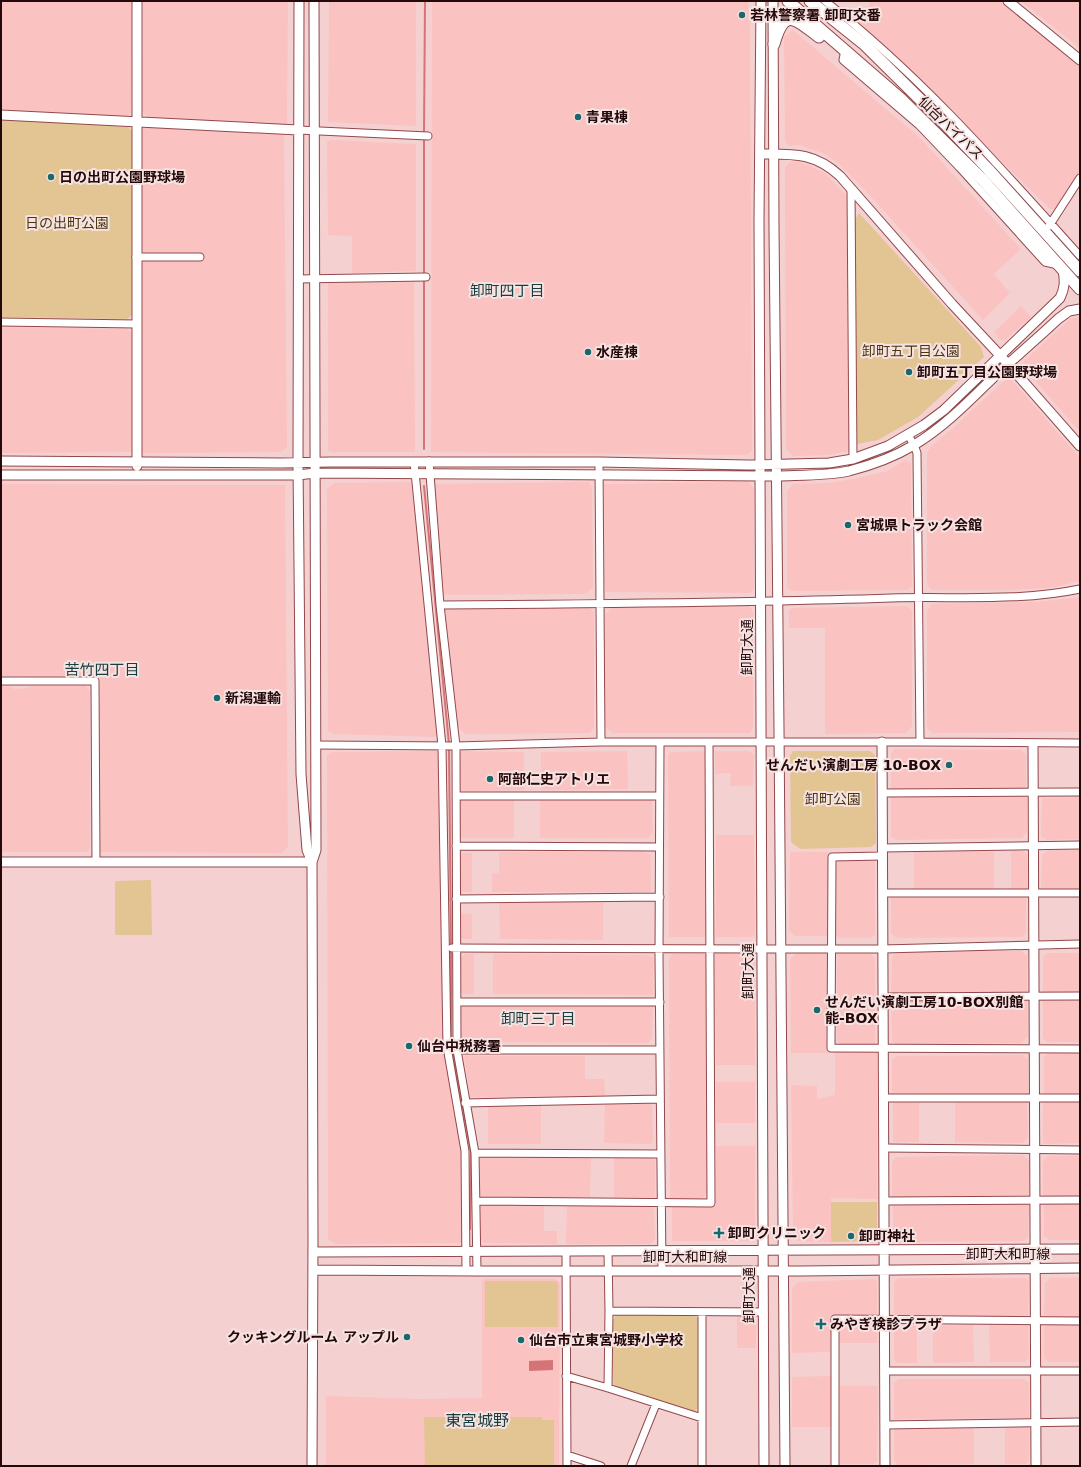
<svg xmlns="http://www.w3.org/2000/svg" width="1081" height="1467" font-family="'DejaVu Sans','Noto Sans JP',sans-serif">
	<rect width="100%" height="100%" fill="#f4d1d0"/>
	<path fill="#fbc2c2" d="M1,1h131l-1,110 -4,6 -126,-8z
		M143,1h145l-1,125 -140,-9 -5,-6z
		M329,1h87v125l-88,-4z
		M432,1h316l2,23 2,427 -5,4 -316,-3z
		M872,1h128l80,66v104l-24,38h-6l-194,-190z
		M1021,1h59v47z
		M793,30l127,108 101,111 -27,25 16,19 -27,27 -119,-131 -25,-25 -16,-11 -25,-8 -8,1 -5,-4 -1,-105z
		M144,126l140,7 3,314 -6,5 -142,1v-320z
		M330,140l86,4v127l-64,2v-37l-24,-1 -1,-93z
		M790,162h8l13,4 14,7 22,23 1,6 2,249 -22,4 -35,1 -7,-6 -1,-283z
		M414,282l1,170h-84l-3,-2v-167z
		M1021,306l10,11 -25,22 -6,1 -6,-8z
		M1079,317l1,1v114l-56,-64v-7l47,-43z
		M1,327l126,2 6,5v118l-132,1z
		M1011,379l69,79v123l-30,7 -42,2h-76l-5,-5v-132l4,-7 21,-17 53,-49z
		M905,460l6,3 1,123 -5,4 -116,1 -4,-4v-96l6,-7 34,-1 26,-4 34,-8z
		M748,480l6,9v100l-4,4 -145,-1 -1,-108 142,-2z
		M410,482l3,5 26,244 -4,6 -102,-3 -5,-3 -1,-242 7,-6z
		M589,482l3,6 1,99 -7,7 -144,1 -9,-111z
		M1,484l284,1 3,362 -6,6 -183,-1 1,-177 -99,1z
		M1080,597v135l-148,1 -5,-5v-117l4,-7 106,-2z
		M587,606l7,6v116l-4,5 -125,1 -7,-7 -13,-116 1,-4z
		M749,606l4,5v117l-3,5h-138l-8,-8 1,-110 7,-8z
		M908,606l4,5v115l-6,7 -81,1v-106h-36v-18l4,-2z
		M1,686h8l6,3 13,-1 4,-2h54l4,5v157l-3,4h-86z
		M894,749l127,1 5,4v35l-135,1v-36z
		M436,751l4,4 3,292 19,104v92l-126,1 -8,-5 -1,-484 5,-3z
		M462,751l62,1v38l-65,1v-35z
		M627,751l1,38 -87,1v-38z
		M707,751l-2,186h-36l-1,-182 3,-3z
		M715,751h34l5,4 -1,31h-23l1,-13 -16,1z
		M891,796l136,1v35l-5,6 -126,2 -5,-3z
		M1080,797v42l-33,1 -6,-4 1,-38z
		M540,798h112l1,34 -5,6h-108z
		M459,799h55v39h-52l-3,-3z
		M716,835h38l1,99 -3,3h-36z
		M914,850l80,2v37l-80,1z
		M1048,850h32v40l-39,1 1,-36z
		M1011,851h12l4,4 1,34h-17z
		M499,852h145l7,3v37h-159v-18l7,-1z
		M790,852h38v84h-33l-6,-5z
		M462,853h10v39h-13v-36z
		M841,859h34v75l-4,4h-32l-4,-3v-69z
		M891,898h135v34l-3,5 -127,1 -5,-5z
		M499,900h104v40l-103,-1z
		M460,914h12v25h-9l-3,-2z
		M897,951h124l6,5v36l-136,1 1,-35z
		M715,952h36l4,6v107h-39z
		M797,953l31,1 1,99h-38l-1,-94z
		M1048,953h32v39l-37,1v-36z
		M465,954h9v40h-13v-36z
		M493,954l155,1 5,3v37l-160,-1z
		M672,954h35l1,237 -5,8h-33l-1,-240z
		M837,954h33l5,4v86l-34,1 -4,-4z
		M1043,1000h37v42h-33l-4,-4z
		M891,1001h136l1,35 -6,7 -127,1 -3,-4z
		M461,1004h192l-1,34 -4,5 -187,-1z
		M877,1050v149l-46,-1v44l-34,-1 -4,-7 -2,-149 26,1v13l18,-4v-44z
		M1049,1053h31v40h-36v-36z
		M1023,1055l5,4v36l-136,-1v-34l4,-4z
		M464,1056h121v23h19l1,17 -135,1z
		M716,1082h39v41h-39z
		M1043,1101l37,1v41l-37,1z
		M893,1102h26v40h-26z
		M955,1102h72l1,36 -5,5 -68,-1z
		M605,1103h43l4,2 1,36 -2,3 -47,-1z
		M488,1104h53v40h-53z
		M716,1146h39v89l-4,6h-79v-35h44z
		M1023,1155l6,6v34l-137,2v-35l4,-5z
		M650,1156l5,4v37h-41v-40z
		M1047,1156h33v40h-37v-34z
		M480,1157h111l-1,40 -110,2z
		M1029,1203l-1,34 -4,4 -126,1 -5,-4v-33z
		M1044,1203h36v37h-31l-5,-4z
		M654,1204l1,35 -4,5h-85l1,-39z
		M544,1205v26h13v13l-73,-1 -4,-4v-33z
		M1080,1277v41h-36l1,-34 5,-6z
		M898,1278h127l4,4 -1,36 -134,-1v-35z
		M482,1279h74l4,4 -1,183h-233v-70l93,3 63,-1z
		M874,1279l3,2v35l-47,1v35l-38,1v-65l6,-6z
		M737,1316h19v32h-19z
		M878,1323l-1,20h-37l-1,-15 4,-4z
		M1080,1324v38h-31l-5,-4v-30l3,-3z
		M973,1325l1,37 -41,1v-37z
		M989,1325h39l1,33 -4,4h-35z
		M894,1326h23v37h-19l-4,-3z
		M831,1376v51h-39v-50z
		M899,1379h125l5,4v35l-135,1v-36z
		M840,1386h38l-1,75 -3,3h-35z
		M894,1426h80v38l-76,1 -4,-5z
		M1005,1426h24v34l-3,4h-21z"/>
	<path fill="#e3c493" d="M1,119l127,8 4,4v184l-5,4 -126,-2z
		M859,213l122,134 3,10 -66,60 -40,23 -21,4 -2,-225z
		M793,751h77l5,4 1,88 -5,4 -71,2 -9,-7 -1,-86z
		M151,880l1,55h-37v-54z
		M831,1202h46v36l-4,3 -42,1z
		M485,1281h70l3,2v44h-73z
		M691,1314l8,5v88l-5,5 -78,-24 -3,-6v-61l3,-6z
		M424,1417h118v3h12v46h-129z"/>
	<path fill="#d57476" d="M553,1360v10l-24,1v-10z"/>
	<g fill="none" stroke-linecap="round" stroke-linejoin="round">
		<path stroke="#d57476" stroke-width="2" d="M424,133l1,-132
			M424,449v-311
			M424,486l25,258
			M449,748l2,198
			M451,950v95l20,107 -1,77"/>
		<g stroke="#92484b" stroke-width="9">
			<path id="minor" d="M825,1c95,74 175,166 255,255
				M845,50l-2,10 76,65 41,43 85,94 13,3
				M298,130l130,6
				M851,188l2,271
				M1049,226l31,-48
				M136,257h64
				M298,279l128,-2
				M1,322l135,2
				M908,435l6,10 3,8 3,289
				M429,461l11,144 16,141 1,304 18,103 2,118
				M414,462l28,284 5,301 18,104 1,120
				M599,462l2,280
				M440,605c150,-1 301,-2 451,-7 63,-2 127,4 189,-9
				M1,681h94l1,181
				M660,742l-1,214 3,314
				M316,745l140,1 145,-4h319l160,1
				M882,793l198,-1
				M456,796h203
				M456,846l203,1
				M882,848l198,-3
				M882,856l-50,1 -1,191 249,1
				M883,893h197
				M456,899l204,-2
				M452,948l329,1h102l197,-5
				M883,997l197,-1
				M457,1002h203
				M457,1050h203
				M884,1098h196
				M465,1103l195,-4
				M884,1148l196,2
				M475,1153l186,1
				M476,1201l235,2 -2,-460
				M884,1201l196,-1
				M608,1251l1,60 -1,77
				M566,1252l1,214
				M609,1311l154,1
				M885,1371h195
				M566,1376l42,12 94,30
				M885,1425l195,-3
				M567,1455l34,11
				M631,1466l25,-62
				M702,1466v-154
				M835,1466v-147l245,2"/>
		</g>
		<g stroke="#92484b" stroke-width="11">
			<path id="tertiary" d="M299,1l-1,461 3,312 6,76 5,12
				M761,1l-2,219 5,1246
				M773,1l1,227 5,501 6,737
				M1008,1l72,59
				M1,115l297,15
				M760,154c33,0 54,-2 80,22l112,128 56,60 72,82
				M1,461l280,2 49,-1h269l149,3 81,-2 24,-4 35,-13 36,-21 20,-15 116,-112c5,-10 5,-17 3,-28
				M137,466v-465
				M1,475h297l17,-2 462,3c23,-1 49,0 72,-5 23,-6 45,-14 65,-26 32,-19 59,-48 85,-73 20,-18 40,-35 59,-53l11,-8 11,-2
				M882,742l3,724
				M1033,744l3,722
				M1,862h311
				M313,1252l767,-3
				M313,1270l164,1h323l280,-3
				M312,1466l1,-226 -1,-378 4,-12 -2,-849"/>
		</g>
		<g stroke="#92484b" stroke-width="13">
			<path id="trunk" d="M788,1l113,98 81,80 98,110
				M810,1l55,44 80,79 43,45 92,102
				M774,44c11,-38 21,-25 45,-7"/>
		</g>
		<use href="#minor" stroke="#fff" stroke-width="7"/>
		<use href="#tertiary" stroke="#fff" stroke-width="9"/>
		<use href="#trunk" stroke="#fff" stroke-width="11"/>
	</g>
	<g fill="#1a686b" stroke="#f5e3e2" stroke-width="1.5">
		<circle cx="742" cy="15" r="4"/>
		<circle cx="578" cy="117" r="4"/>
		<circle cx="51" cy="177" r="4"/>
		<circle cx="588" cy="352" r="4"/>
		<circle cx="909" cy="372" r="4"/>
		<circle cx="848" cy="525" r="4"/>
		<circle cx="217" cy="698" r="4"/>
		<circle cx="949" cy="765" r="4"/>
		<circle cx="490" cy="779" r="4"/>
		<circle cx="817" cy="1010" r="4"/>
		<circle cx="409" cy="1046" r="4"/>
		<path d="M717 1227h4v4h4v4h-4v4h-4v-4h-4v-4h4z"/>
		<circle cx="851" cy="1236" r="4"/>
		<path d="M819 1318h4v4h4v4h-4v4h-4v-4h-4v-4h4z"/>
		<circle cx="407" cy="1337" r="4"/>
		<circle cx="521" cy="1340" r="4"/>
	</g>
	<g text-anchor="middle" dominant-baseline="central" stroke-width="4" stroke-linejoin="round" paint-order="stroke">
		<g font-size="14" font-weight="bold" fill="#25080a" stroke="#f5e3e2" text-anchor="start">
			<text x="750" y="15">若林警察署 卸町交番</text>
			<text x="586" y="117">青果棟</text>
			<text x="59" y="177">日の出町公園野球場</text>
			<text x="596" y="352">水産棟</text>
			<text x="917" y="372">卸町五丁目公園野球場</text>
			<text x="856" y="525">宮城県トラック会館</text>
			<text x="225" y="698">新潟運輸</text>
			<text x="941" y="765" text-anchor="end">せんだい演劇工房 10-BOX</text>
			<text x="498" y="779">阿部仁史アトリエ</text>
			<text x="825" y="1002">せんだい演劇工房10-BOX別館<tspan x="825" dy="16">能-BOX</tspan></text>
			<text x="417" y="1046">仙台中税務署</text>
			<text x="728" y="1233">卸町クリニック</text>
			<text x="859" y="1236">卸町神社</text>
			<text x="830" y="1324">みやぎ検診プラザ</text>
			<text x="399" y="1337" text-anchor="end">クッキングルーム アップル</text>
			<text x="529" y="1340">仙台市立東宮城野小学校</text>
		</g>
		<g font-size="14" fill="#25080a" stroke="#f5e3e2">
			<text transform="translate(951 128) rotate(44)">仙台バイパス</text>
			<text transform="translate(747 647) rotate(-90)">卸町大通</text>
			<text transform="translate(748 971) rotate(-90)">卸町大通</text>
			<text x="1008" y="1254">卸町大和町線</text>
			<text x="685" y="1257">卸町大和町線</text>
			<text transform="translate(749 1295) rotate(-90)">卸町大通</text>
		</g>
		<g font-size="14" fill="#4a350e" stroke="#f5e3e2">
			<text x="67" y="223">日の出町公園</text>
			<text x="911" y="351">卸町五丁目公園</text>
			<text x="833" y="799">卸町公園</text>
		</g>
		<g font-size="15" fill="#1a3c3e" stroke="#f5e3e2">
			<text x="507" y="291">卸町四丁目</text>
			<text x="102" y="670">苦竹四丁目</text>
			<text x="538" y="1019">卸町三丁目</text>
		</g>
		<g font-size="16" fill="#1a3c3e" stroke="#f5e3e2">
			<text x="477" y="1420">東宮城野</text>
		</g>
	</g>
	<rect width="1081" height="1467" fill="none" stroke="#25080a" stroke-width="4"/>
</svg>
